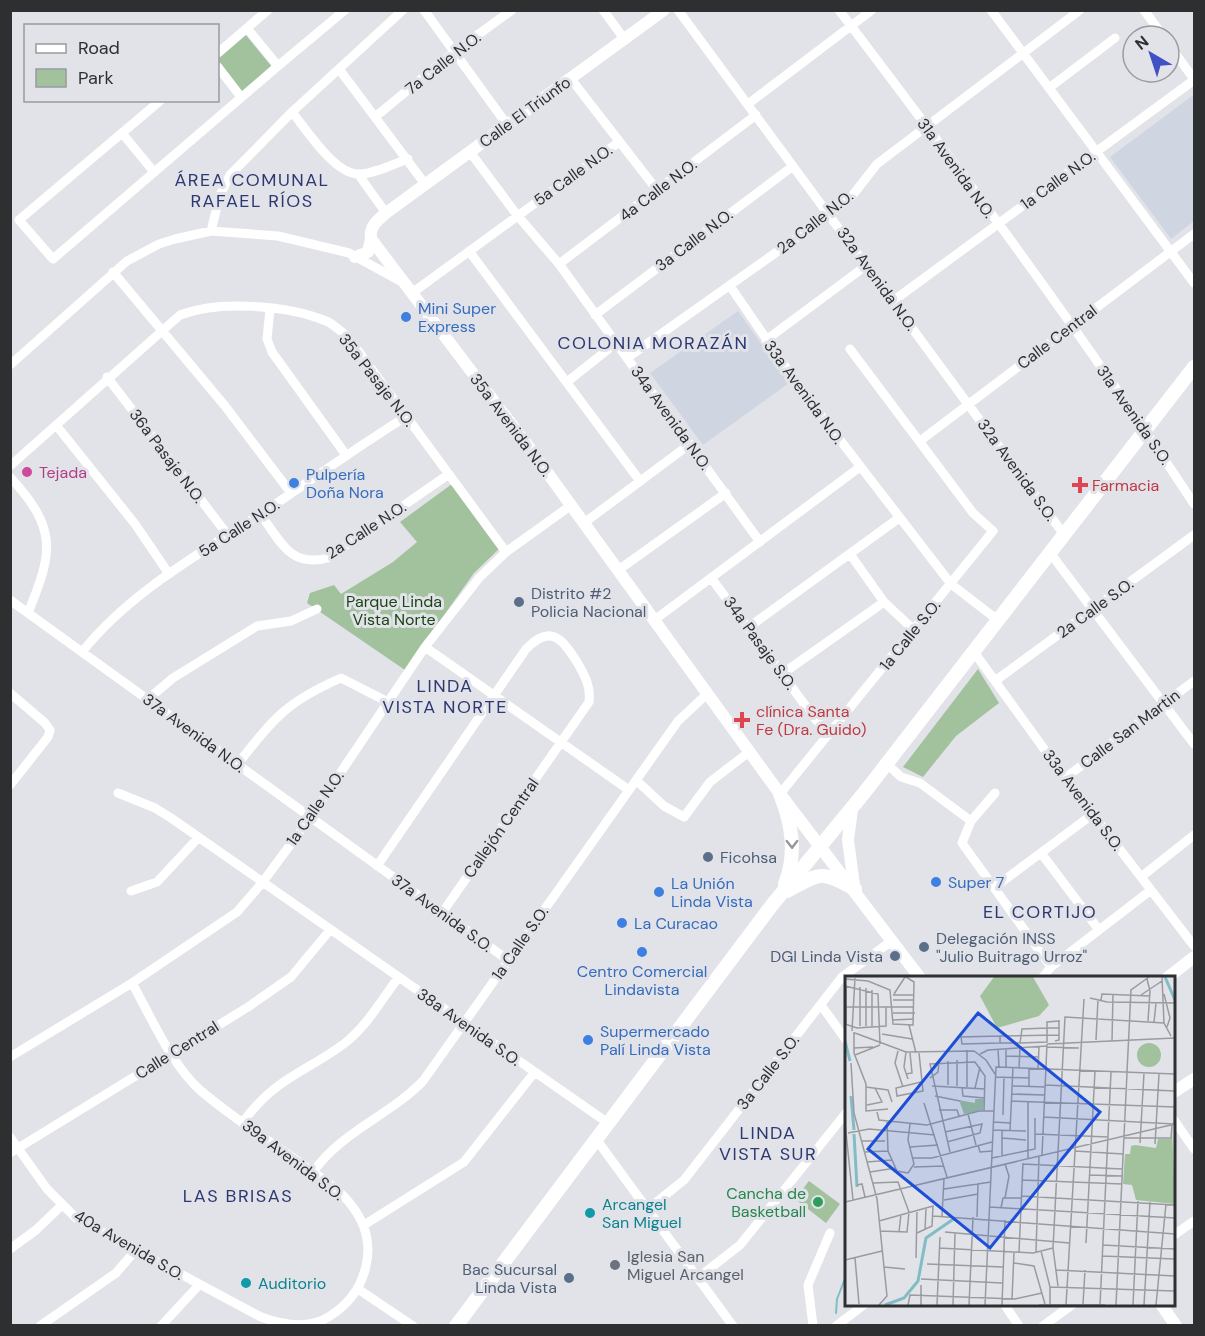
<svg xmlns="http://www.w3.org/2000/svg" width="1205" height="1336" font-family="'DM Sans',sans-serif">
	<rect width="100%" height="100%" fill="#e1e3e9"/>
	<path fill="#d0d5e2" d="M1192,96l2,3v122l-23,18 -61,-82z
		M738,311l51,72 -86,62 -53,-72z"/>
	<path fill="#a2c19d" d="M245,34l27,33 -31,26 -23,-30v-6z
		M452,484l48,64 -26,25 -69,97 -98,-67 3,-10 24,-8 7,9 52,-32 24,-20 -17,-20z
		M978,669l21,34 -43,33 -33,41 -20,-10z
		M809,1181l31,23 -14,19 -31,-24z"/>
	<g fill="none" stroke-linecap="round" stroke-linejoin="round">
		<path stroke="#82bdc6" stroke-width="2" d="M836,1313l1,-14 9,-23"/>
		<path stroke="#fff" stroke-width="9" d="M268,10l-21,18 31,38 67,-56
			M424,10l84,116
			M603,10l22,30
			M678,10l387,526
			M839,10c123,162 244,325 355,494
			M991,10l203,273
			M1144,10l19,26
			M1169,45l25,34
			M218,53l29,-25
			M218,67l23,30
			M339,69l86,115
			M571,79l86,111
			M1049,88l66,-50
			M161,100l-142,120 34,39 225,-193
			M748,104l124,-94
			M292,112c14,17 43,63 67,62 15,0 34,-10 49,-15
			M375,117l79,-65 58,-42
			M122,133l32,39
			M470,152l47,63 42,49 201,278
			M358,174l28,39
			M211,231l9,-36 10,-20 62,-63 111,-102
			M469,251l171,230
			M559,264l197,-149
			M113,272l112,134 66,87
			M730,286l70,102 151,196 48,37
			M412,293l207,-151
			M893,301l301,-221
			M270,309l-3,30 5,13 74,103
			M595,315l198,-149
			M766,340l101,-75
			M627,358l202,-143 23,-19 25,-32 203,-154
			M10,365l117,-104 32,-17 16,-5 36,-8 67,5 71,17 53,29
			M107,377l120,157
			M567,382l49,-39
			M56,425l79,99 34,50
			M920,441l274,-207
			M10,466l170,-151c39,-15 108,-10 146,6 8,3 15,11 22,16l158,215
			M10,477c48,52 43,75 18,136
			M260,514c21,27 29,54 68,44l121,-84
			M584,523l106,-79
			M850,554l34,48 30,28
			M1051,554l143,190
			M617,571l109,-78
			M712,579l104,141 15,14
			M10,600l498,360
			M653,621l207,-154
			M749,627l150,-109
			M425,647l204,143
			M82,652c48,-60 116,-97 180,-139 48,-32 95,-66 145,-97
			M974,652l91,126 129,168
			M782,674l102,-72
			M995,681l199,-146
			M10,693l35,30 5,7 -2,7 -38,48
			M147,700l26,-22 84,-52 34,-5 26,-12
			M887,764l14,13 19,6 51,38
			M237,765c37,-47 49,-63 104,-87l47,24
			M1065,778l129,-97
			M636,780l28,26 20,11 26,-35 39,-30
			M118,793l37,15 16,10 437,305
			M995,793l-24,28 -9,22 89,124
			M780,794l213,-263 -20,-18 -123,-164
			M1041,853l58,77
			M377,866l149,-217c24,-25 36,-11 51,13 8,14 14,24 12,40l-147,211
			M1141,877l53,-42
			M995,887l98,-73
			M131,891l26,-9 41,-44
			M1042,978l9,-11 100,-77
			M821,1005l25,35
			M10,1057l122,-74 105,-71 25,-29 48,-65 115,-171 54,-69 27,-26 64,-46
			M1174,1120l20,29
			M243,1122c33,-45 62,-49 102,-79 22,-17 37,-44 53,-65
			M10,1137l37,52 29,29 185,99c22,8 48,13 69,-1 19,-12 31,-28 36,-50 5,-22 -1,-43 -14,-60 -12,-17 -32,-29 -49,-41 -34,-25 -71,-47 -103,-75 -28,-24 -50,-75 -68,-107
			M596,1139l137,187
			M10,1153l238,-146 43,-30 39,-47
			M313,1172c29,-41 76,-56 110,-91l255,-360 29,-27
			M648,1209l36,-29 158,-203 51,-37
			M364,1225l100,-63 70,-89
			M1174,1235l20,-14
			M10,1249l26,-19 26,-25
			M699,1277l41,-32 106,-132
			M358,1289l55,37
			M1004,1304l15,22
			M40,1326l76,-53 19,-22
			M161,1326l38,-41
			M813,1326l-5,-41 22,-52
			M836,1326l29,-22
			M1043,1326l30,-22"/>
		<path stroke="#fff" stroke-width="12" d="M664,10l-278,203c-8,7 -17,13 -15,26l160,211 249,344 140,184
			M355,257l13,-5 3,-13
			M852,809l-4,31 6,45
			M1167,978l27,-21
			M1174,1092l20,-13
			M1161,1304l15,22"/>
		<path stroke="#fff" stroke-width="14" d="M780,794c12,30 17,59 5,90
			M787,891c35,-19 33,-20 68,-2
			M456,1326l316,-421 92,-112 330,-426"/>
	</g>
	<defs><path id="oneway-chevron" d="M-2-3.5L2.5 0L-2 3.5" fill="none" stroke-width="1.6" stroke-linecap="round" stroke-linejoin="round" transform="scale(1.5)"/></defs>
	<use stroke="#969798" href="#oneway-chevron" transform="translate(792 844) rotate(89)"/>
	<g fill="#3f7fe0" stroke="#e1e3e9" stroke-width="2">
		<circle cx="406" cy="317" r="6"/>
		<circle cx="294" cy="483" r="6"/>
		<circle cx="936" cy="882" r="6"/>
		<circle cx="659" cy="892" r="6"/>
		<circle cx="622" cy="923" r="6"/>
		<circle cx="642" cy="952" r="6"/>
		<circle cx="588" cy="1040" r="6"/>
	</g>
	<circle fill="#d1479c" stroke="#e1e3e9" stroke-width="2" cx="27" cy="472" r="6"/>
	<g fill="#e0444e" stroke="#e1e3e9" stroke-width="2">
		<path d="M1077 476h6v6h6v6h-6v6h-6v-6h-6v-6h6z"/>
		<path d="M739 711h6v6h6v6h-6v6h-6v-6h-6v-6h6z"/>
	</g>
	<g fill="#5c6f8a" stroke="#e1e3e9" stroke-width="2">
		<circle cx="519" cy="602" r="6"/>
		<circle cx="708" cy="857" r="6"/>
		<circle cx="924" cy="947" r="6"/>
		<circle cx="895" cy="956" r="6"/>
		<circle cx="569" cy="1278" r="6"/>
	</g>
	<circle fill="#2e9e5b" stroke="#e1e3e9" stroke-width="2" cx="818" cy="1202" r="6"/>
	<g fill="#0f9aa8" stroke="#e1e3e9" stroke-width="2">
		<circle cx="590" cy="1213" r="6"/>
		<circle cx="246" cy="1283" r="6"/>
	</g>
	<circle fill="#6b7280" stroke="#e1e3e9" stroke-width="2" cx="615" cy="1265" r="6"/>
	<g text-anchor="middle" dominant-baseline="central" stroke-width="6" stroke-linejoin="round" paint-order="stroke">
		<g font-size="16" fill="#2e2f31" stroke="#e1e3e9">
			<text transform="translate(443 63) rotate(-38)">7a Calle N.O.</text>
			<text transform="translate(525 112) rotate(-36)">Calle El Triunfo</text>
			<text transform="translate(956 168) rotate(54)">31a Avenida N.O.</text>
			<text transform="translate(573 175) rotate(-36)">5a Calle N.O.</text>
			<text transform="translate(1058 180) rotate(-36)">1a Calle N.O.</text>
			<text transform="translate(658 190) rotate(-37)">4a Calle N.O.</text>
			<text transform="translate(815 222) rotate(-38)">2a Calle N.O.</text>
			<text transform="translate(694 240) rotate(-37)">3a Calle N.O.</text>
			<text transform="translate(877 279) rotate(54)">32a Avenida N.O.</text>
			<text transform="translate(1057 337) rotate(-37)">Calle Central</text>
			<text transform="translate(377 380) rotate(52)">35a Pasaje N.O.</text>
			<text transform="translate(804 392) rotate(54)">33a Avenida N.O.</text>
			<text transform="translate(1134 415) rotate(55)">31a Avenida S.O.</text>
			<text transform="translate(671 418) rotate(54)">34a Avenida N.O.</text>
			<text transform="translate(511 425) rotate(53)">35a Avenida N.O.</text>
			<text transform="translate(167 456) rotate(53)">36a Pasaje N.O.</text>
			<text transform="translate(1017 470) rotate(54)">32a Avenida S.O.</text>
			<text transform="translate(239 528) rotate(-33)">5a Calle N.O.</text>
			<text transform="translate(366 530) rotate(-33)">2a Calle N.O.</text>
			<text transform="translate(1095 608) rotate(-36)">2a Calle S.O.</text>
			<text transform="translate(910 635) rotate(-51)">1a Calle S.O.</text>
			<text transform="translate(760 643) rotate(54)">34a Pasaje S.O.</text>
			<text transform="translate(1130 729) rotate(-37)">Calle San Martin</text>
			<text transform="translate(194 733) rotate(36)">37a Avenida N.O.</text>
			<text transform="translate(1083 800) rotate(53)">33a Avenida S.O.</text>
			<text transform="translate(315 808) rotate(-55)">1a Calle N.O.</text>
			<text transform="translate(501 828) rotate(-55)">Callejón Central</text>
			<text transform="translate(442 913) rotate(36)">37a Avenida S.O.</text>
			<text transform="translate(520 943) rotate(-55)">1a Calle S.O.</text>
			<text transform="translate(469 1027) rotate(35)">38a Avenida S.O.</text>
			<text transform="translate(177 1050) rotate(-32)">Calle Central</text>
			<text transform="translate(768 1072) rotate(-52)">3a Calle S.O.</text>
			<text transform="translate(293 1160) rotate(37)">39a Avenida S.O.</text>
			<text transform="translate(129 1245) rotate(30)">40a Avenida S.O.</text>
		</g>
		<g font-size="16" fill="#366cbe" stroke="#e1e3e9" text-anchor="start">
			<text x="418" y="308">Mini Super<tspan x="418" dy="18">Express</tspan></text>
			<text x="306" y="474">Pulpería<tspan x="306" dy="18">Doña Nora</tspan></text>
			<text x="948" y="882">Super 7</text>
			<text x="671" y="883">La Unión<tspan x="671" dy="18">Linda Vista</tspan></text>
			<text x="634" y="923">La Curacao</text>
			<text x="642" y="971" text-anchor="middle">Centro Comercial<tspan x="642" dy="18">Lindavista</tspan></text>
			<text x="600" y="1031">Supermercado<tspan x="600" dy="18">Palí Linda Vista</tspan></text>
		</g>
		<g font-size="16" fill="#b23c85" stroke="#e1e3e9" text-anchor="start">
			<text x="39" y="472">Tejada</text>
		</g>
		<g font-size="16" fill="#be3a42" stroke="#e1e3e9" text-anchor="start">
			<text x="1092" y="485">Farmacia</text>
			<text x="756" y="711">clínica Santa<tspan x="756" dy="18">Fe (Dra. Guido)</tspan></text>
		</g>
		<g font-size="16" fill="#4e5e75" stroke="#e1e3e9" text-anchor="start">
			<text x="531" y="593">Distrito #2<tspan x="531" dy="18">Policia Nacional</tspan></text>
			<text x="720" y="857">Ficohsa</text>
			<text x="936" y="938">Delegación INSS<tspan x="936" dy="18">"Julio Buitrago Urroz"</tspan></text>
			<text x="883" y="956" text-anchor="end">DGI Linda Vista</text>
			<text x="557" y="1269" text-anchor="end">Bac Sucursal<tspan x="557" dy="18">Linda Vista</tspan></text>
		</g>
		<g font-size="16" fill="#194514" stroke="#e1e3e9">
			<text x="394" y="601">Parque Linda<tspan x="394" dy="18">Vista Norte</tspan></text>
		</g>
		<g font-size="16" fill="#27864d" stroke="#e1e3e9" text-anchor="end">
			<text x="806" y="1193">Cancha de<tspan x="806" dy="18">Basketball</tspan></text>
		</g>
		<g font-size="16" fill="#0d838f" stroke="#e1e3e9" text-anchor="start">
			<text x="602" y="1204">Arcangel<tspan x="602" dy="18">San Miguel</tspan></text>
			<text x="258" y="1283">Auditorio</text>
		</g>
		<g font-size="16" fill="#5b616d" stroke="#e1e3e9" text-anchor="start">
			<text x="627" y="1256">Iglesia San<tspan x="627" dy="18">Miguel Arcangel</tspan></text>
		</g>
		<g font-size="18" letter-spacing="1.5" fill="#2d3872" stroke="#e1e3e9">
			<text x="252" y="180">ÁREA COMUNAL<tspan x="252" dy="21">RAFAEL RÍOS</tspan></text>
			<text x="653" y="343">COLONIA MORAZÁN</text>
			<text x="445" y="686">LINDA<tspan x="445" dy="21">VISTA NORTE</tspan></text>
			<text x="1040" y="912">EL CORTIJO</text>
			<text x="768" y="1133">LINDA<tspan x="768" dy="21">VISTA SUR</tspan></text>
			<text x="238" y="1196">LAS BRISAS</text>
		</g>
	</g>
	<g transform="translate(845 976)">
		<rect width="330" height="330" fill="#e1e3e9"/>
		<path d="M149,1h39l16,28 -10,11 -42,12 -17,-32zM292 79a12 12 0 1 1 24 0a12 12 0 1 1-24 0ZM130,123h9l-1,11 -19,4 -5,-14 16,3zM327,151l3,77 -39,-4 -4,-15 -9,-1 2,-30h5l1,-8 4,-1 21,3 2,-9h13z" fill="#a2c19d"/>
		<path fill="none" stroke="#82bdc6" stroke-width="3" d="M320,1l10,23M0,65l5,20M6,120l3,34M9,158l3,53M40,329l19,-7 14,-17 8,-43 29,-20"/>
		<path fill="none" stroke="#999b9f" stroke-width="1.5" d="M317,1l2,46 7,13M0,3l23,2 22,9 3,34 20,1 1,-43 -8,-5M302,3l3,12 -2,30M0,10l33,8 2,50M15,11v39M27,14v36M49,18l11,-17M319,18l6,24 -3,9M48,19h21M296,19l21,-14M245,22l17,4 68,1M48,24h21M256,24l1,-6 48,2M0,31h69M48,37h22M48,44l21,-1M309,46l2,-19M0,48l12,4 29,-2v-19M1,48v-38M64,49l7,28M21,50v-38M214,52h-12l-25,1 -2,14 27,-1v-20l12,-1M7,55l3,-53M9,56v21l12,31v27l22,-2M10,57l51,19 68,-1 12,9 9,14M37,58l30,5M155,60l-39,1 1,7 38,-1M251,64l2,-41M210,65l4,-1v-20M267,65l1,-47M175,67h-20v-7l59,-1M202,68l128,-6M202,71l32,1M9,72l19,-1M153,73l1,18M53,75l-3,12 8,24M61,76l-2,15 4,12M74,77l4,38 -26,5 -1,-8 25,-6M135,78l8,-4 59,-4M10,79l25,-10M161,80l32,1M6,87l3,50 23,86 10,97 -8,9M161,91v-19M174,92l1,-21M193,93l1,-22M282,96l4,-82 18,-13M61,98l6,-1 -2,-20M150,101l34,1M85,102l8,-6 1,-11M103,109v-24M200,109l130,6M87,110l53,3M112,110v-26M168,110l32,1M21,111l22,3 4,12M117,111l1,9 21,2M122,111v-37M184,111v-19M130,112l5,-21M167,118l32,1M90,120l25,5M167,125l163,6M79,127l23,74M22,129l15,-3 -7,-14M94,134h18l2,6M32,136l2,8 48,5 52,-14h15M123,138l8,31M158,139l1,-38M198,141l131,7 1,-34M42,145l1,30 9,20 11,2M148,146l18,1M0,147l8,77M148,154l33,1M165,155l3,-64M100,156l37,-8 -2,9 -33,9M3,157l21,-4 66,6M190,158l73,3M157,162l24,2M279,162h47l1,-13M16,165h24M295,167l4,-70M310,168l4,-70M133,169l2,7 12,-1M65,171l28,-2M230,175l48,3M19,176l24,-1M105,176l-20,-88 45,-2 10,14 -1,35M197,179l5,-111M157,180v-26M68,182h19l60,-16M147,182l43,-9v-31M183,182v-56M22,186l25,-2M178,188l99,5M69,191l30,-1M25,196l26,-4M63,197l6,-9 -6,-24 2,-16M245,199l32,1M177,204l100,4M28,207l25,-1 11,30 -2,20 -27,-1M12,209l5,-1 3,13M99,213l47,-7M176,220l154,9M160,222l4,-22 -4,-12M99,224l34,-6M0,226l330,-78M145,231l185,11M156,232l2,-10h18M88,240l242,18M97,240l2,-37M132,241l1,-34M34,245l54,-15 -1,20 -15,7M80,254l1,-22M54,256l2,-18M100,256l124,11M241,267l9,-172M258,269l72,4M94,272l94,5 20,-5M196,275l9,36v17M174,276l4,-89M191,276l3,-96M257,280l73,3M10,282l4,46M71,282l1,-48M0,284l37,-9M169,287l20,3 11,38M82,288l76,3M39,291l21,2M211,294l119,6M76,303l81,4M213,310l-5,-38 12,-231 99,6M205,311l125,4M167,323l2,-47M238,328l2,-34M63,329l2,-10 105,4 27,-6M76,329v-20M92,329l3,-68M108,329l2,-72M124,329l4,-88M140,329l11,-238 179,7M157,329l3,-85M194,329h66M221,329l18,-306M255,329l11,-233M271,329l11,-232M288,329l5,-104M299,329l6,-103M311,329l10,-101"/>
		<path fill="#1d4ed8" fill-opacity="0.15" stroke="#1d4ed8" stroke-width="3" d="M133,37l122,99 -110,136 -122,-99z"/>
		<rect width="330" height="330" fill="none" stroke="#2e2f31" stroke-width="3"/>
	</g>
	<rect width="1205" height="1336" fill="none" stroke="#2e2f31" stroke-width="24"/>
	<rect x="24" y="24" width="195" height="78" fill="#e1e3e9" stroke="#999b9f" stroke-width="1.5"/>
	<rect x="36" y="44" width="30" height="9" fill="#ffffff" stroke="#999b9f" stroke-width="1.5"/>
	<text x="78" y="54" font-size="18" fill="#2e2f31">Road</text>
	<rect x="36" y="69" width="30" height="18" fill="#a2c19d" stroke="#999b9f" stroke-width="1.5"/>
	<text x="78" y="84" font-size="18" fill="#2e2f31">Park</text>
	<g transform="translate(1151 54) rotate(321)"><circle r="28" fill="#e1e3e9" stroke="#999b9f" stroke-width="1.5"/>
	<path d="M0-4.5L10 22L0 15L-10 22Z" fill="#4151c5"/>
	<text y="-9" font-size="16" font-weight="bold" text-anchor="middle" fill="#2e2f31">N</text>
	</g>
</svg>
